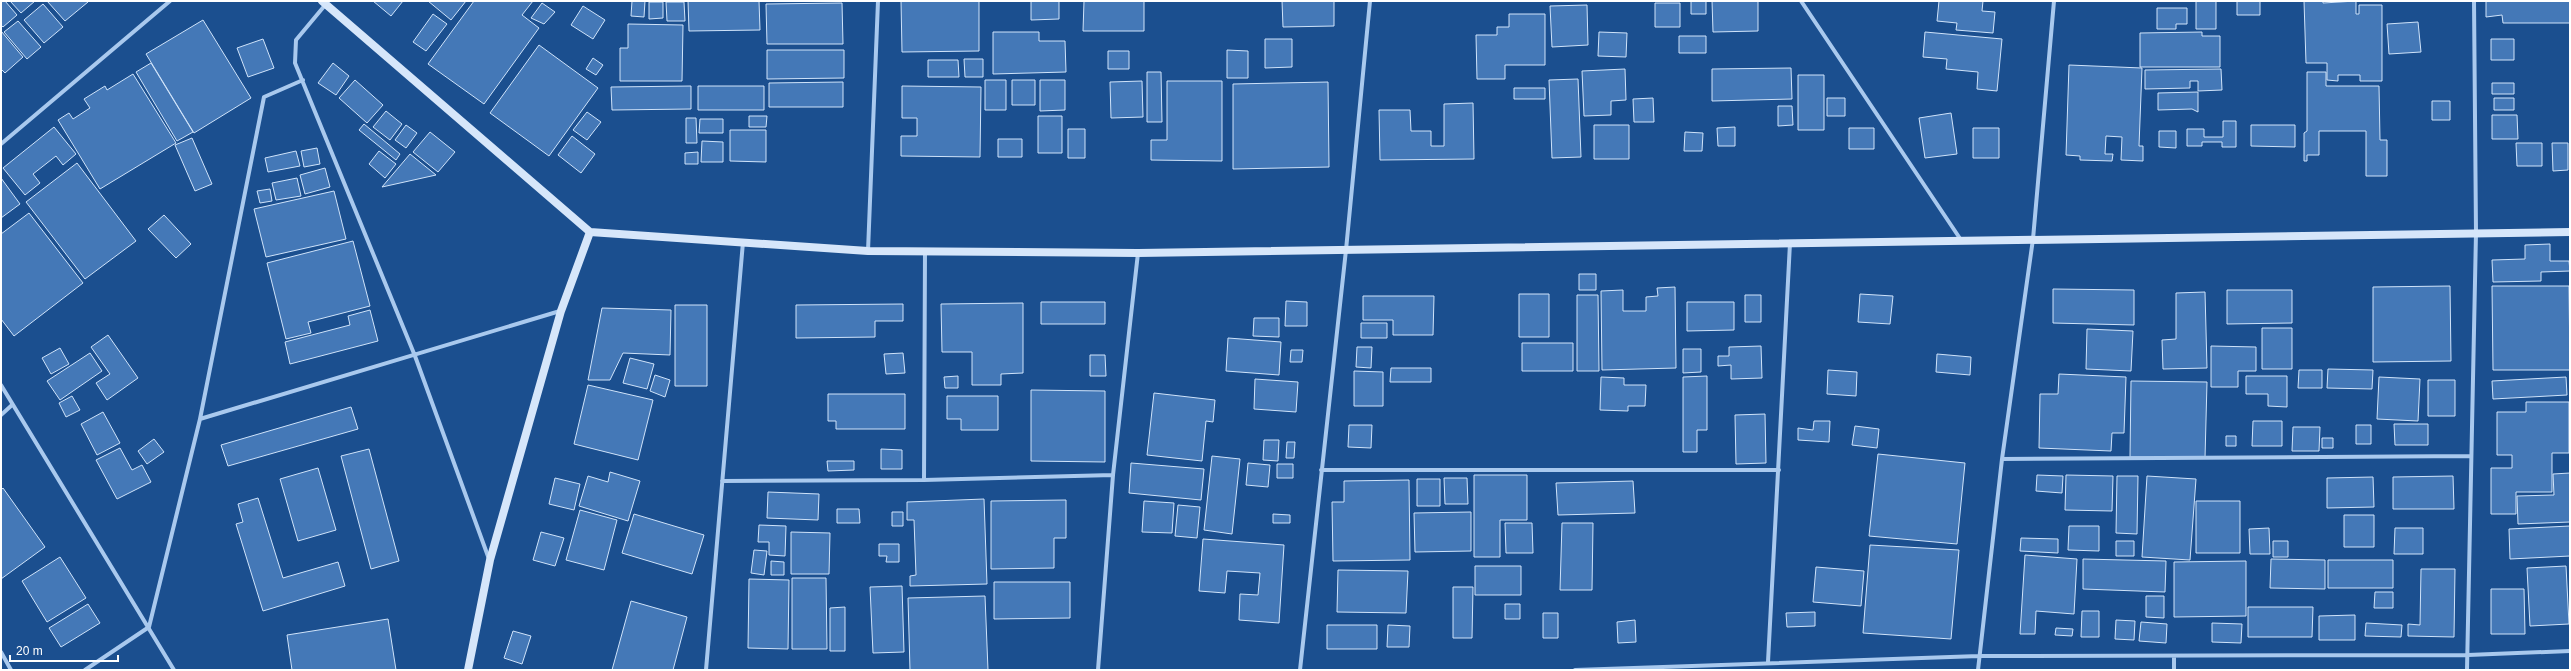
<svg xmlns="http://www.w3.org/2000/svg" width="2571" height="671" font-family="Arial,sans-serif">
	<rect width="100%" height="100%" fill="#1b4f8f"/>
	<path fill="#4478b7" stroke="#cfe3fa" d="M1,1h4l12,14 -14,12 -2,-2z
		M10,1h25l-14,12z
		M47,1h40l1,1 -23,19z
		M373,1h30l-12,15z
		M428,1h38l-15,19z
		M474,1h59l-11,14 17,13 -55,76 -56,-40z
		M632,1h13l-1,16 -13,-1z
		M688,1h71l1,29 -71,1z
		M901,1h78v50l-77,1z
		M1031,1h28v18l-28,1z
		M1084,1h60v30h-61z
		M1282,1h52v25l-51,1z
		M1691,1h15v13h-15z
		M1712,1h46v30l-45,1z
		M1939,1h44l-1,10 13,1 -2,21 -37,-3 1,-7 -20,-2z
		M2196,1h20v28h-20z
		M2237,1h23v14h-23z
		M2304,1h19v2l33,-2v13h3v-9h23v76h-22v-6h-22v6l-11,-1v-17h-21z
		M2486,1h84v22h-67l-1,-8 -16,2z
		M649,2h14v16l-14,1z
		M666,2h18l1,19h-18z
		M542,3l13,9 -11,12 -13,-6z
		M842,3l1,41h-76l-1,-40z
		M1655,3h25v24h-25z
		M43,4l20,23 -19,16 -20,-23z
		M1587,5l1,40 -36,2 -2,-41z
		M583,6l22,14 -12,19 -22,-14z
		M2157,8h30v16h-11v5h-19z
		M433,14l14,10 -21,27 -13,-9z
		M1509,14h36v51h-40v14h-28l-1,-44h21v-8h12z
		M203,20l48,78 -57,35 -48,-79z
		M18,21l23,26 -14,12 -23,-27z
		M2418,22l3,30 -32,2 -2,-30z
		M628,24l55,1 -1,56h-62v-33h8z
		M1,31l22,26 -18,16 -4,-4z
		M993,32h46v9h26l1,31 -73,2z
		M1599,32l28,1 -1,24 -28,-1z
		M1925,32l77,7 -5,52 -20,-2 1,-17 -32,-3 1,-10 -24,-2z
		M2202,32v4h18v31h-80v-34z
		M1679,36h27v17h-27z
		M263,39l11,29 -26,9 -11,-29z
		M1265,39h27v28l-27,1z
		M2491,39h23v21h-23z
		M539,45l59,43 -49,68 -59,-43z
		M767,50h77v28l-77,1z
		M1227,50l21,1v27h-21z
		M1108,51h21v18h-21z
		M593,58l10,7 -7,10 -10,-6z
		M964,59h19v18h-18z
		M928,60h30l1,17h-31z
		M151,63l42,69 -16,9 -41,-69z
		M333,63l16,13 -13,19 -18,-12z
		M2069,65l73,3 -3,78h4v15l-22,-1 1,-23 -16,-1 -1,18h8l-1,7 -32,-1v-4l-14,-1z
		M1791,68l1,31 -80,2v-32z
		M1625,69l1,31 -15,1v14l-27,1 -2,-45z
		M2221,69l1,21 -24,1v-10h-8v7l-45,1v-19z
		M1147,72h14l1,50h-15z
		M2307,72h19v14h53l1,54h7v36h-21v-45h-47v24h-12v6h-3v-28l3,-2z
		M133,74l43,69 -76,46 -42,-69 11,-7 4,6 17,-11 -6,-9 21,-13 2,4z
		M1798,75h26v55h-26z
		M1578,79l3,78 -29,1 -3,-78z
		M355,80l28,25 -16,18 -28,-25z
		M985,80h21v30h-21z
		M1012,80h23v25h-23z
		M1040,80h25v30l-25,1z
		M1142,81l1,36 -32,1 -1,-36z
		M1167,81h55v80l-71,-1v-20h16z
		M843,82v25h-74v-24z
		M1328,82l1,85 -96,2v-85z
		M2492,83h22v11h-22z
		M691,86v23l-79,1 -1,-23z
		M698,86h66v24h-66z
		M902,86l79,1 -1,70 -79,-1v-20h16v-18h-15z
		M1514,88h31v11h-31z
		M2198,92v20l-6,-3 -34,1v-17z
		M1653,98l1,24h-20l-1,-23z
		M1827,98h18v18h-18z
		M2494,98h20v12h-20z
		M2432,101h18v19h-18z
		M1473,103l1,56 -94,1 -1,-50h31l1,21h20v15h13v-42z
		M1778,106h14l1,19 -15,1z
		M386,111l16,13 -12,16 -17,-13z
		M587,112l14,10 -14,18 -14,-10z
		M1951,113l6,41 -32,4 -6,-40z
		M2492,115h25l1,24h-26z
		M749,116h18l-1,11h-17z
		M1038,116h24v37h-24z
		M686,118h10l1,25h-11z
		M700,119h23v14h-24z
		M2223,121h13v26h-14v-5h-20v4h-15v-17h17v8h19z
		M364,124l36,30 -4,6 -37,-30z
		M406,125l11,8 -11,15 -11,-8z
		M1594,125h35v34h-35z
		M2251,125h44v22l-44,-1z
		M54,127l22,27 -13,11 -7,-9 -23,18 7,9 -15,12 -22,-27z
		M1735,127v19h-17l-1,-18z
		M1849,128h25v21h-25z
		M1973,128h26v30h-26z
		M1068,129h17v29h-17z
		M730,130h36v32l-36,-1z
		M2159,131h17v17l-17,-1z
		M430,132l25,20 -17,20 -25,-20z
		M1685,132l18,1 -1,18h-18z
		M572,136l23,18 -14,19 -23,-18z
		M192,138l20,46 -17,7 -20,-46z
		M998,139h24v18h-24z
		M702,141l21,1v20h-22z
		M2516,143h26v23h-25z
		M2552,143h16v27l-15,1z
		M317,148l3,16 -16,3 -3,-16z
		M296,151l4,15 -32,6 -3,-14z
		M379,151l17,13 -11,14 -16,-14z
		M698,152v12h-13v-11z
		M410,154l26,21 -54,12z
		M77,163l59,78 -51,38 -59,-77z
		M325,168l5,19 -25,7 -5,-19z
		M1,178l19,26 -19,14z
		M297,178l4,18 -25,4 -4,-17z
		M270,189l2,12 -12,2 -3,-12z
		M334,191l12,48 -80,18 -12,-48z
		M29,213l54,70 -69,53 -13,-17v-85z
		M164,215l27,29 -15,14 -28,-29z
		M353,241l17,65 -62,16 3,11 -25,6 -19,-76z
		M2550,244v17h19l1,10 -29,1v9l-48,1 -1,-22 33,-1v-14z
		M1579,274h17v16h-17z
		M2450,286l1,75 -78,1v-75z
		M2492,286h77l1,84h-77z
		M1675,287l1,81 -74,2 -1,-79 22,-1v21h23v-14l12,-1 -1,-8z
		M2053,289l81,1v35l-81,-2z
		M2227,290h65v33l-65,1z
		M2205,292l2,76 -44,1 -1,-29 14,-1v-46z
		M1519,294h30v43h-30z
		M1860,294l33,2 -3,28 -32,-2z
		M1577,295h21l1,76h-22z
		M1745,295h16v27h-16z
		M1363,296h71l-1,39h-40v-15h-30z
		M1286,301l21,1v24h-22z
		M1041,302h64v22h-64z
		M1687,302h47v28l-47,1z
		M1023,303v70l-22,1v11h-29v-33h-30l-1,-48z
		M903,304v17h-28v16l-79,1v-33z
		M675,305h32v81h-32z
		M602,308l69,2 -1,45 -47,-2 -13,27h-22z
		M370,310l8,31 -88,23 -5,-22 65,-17 -2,-9z
		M1254,318h25v19l-26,-1z
		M1361,323h26v15h-26z
		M2262,328h30v41h-30z
		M2087,329l46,2 -2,40 -45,-2z
		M108,335l30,43 -31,22 -11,-17 14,-9 -19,-27z
		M1228,338l53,4 -2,33 -53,-4z
		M1522,343h51v28h-51z
		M1761,346l1,32 -31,1v-14l-13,1v-10h11v-9z
		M2211,346l45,1v24h-18v16h-27z
		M1357,347h15l-1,21 -15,-1z
		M60,348l9,16 -18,10 -9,-16z
		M1683,349h18v23l-18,1z
		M1291,350h12l-1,12h-12z
		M90,353l12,18 -42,29 -13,-19z
		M903,353l2,20 -19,1 -2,-20z
		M1937,354l34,3 -1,18 -34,-3z
		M1090,355h15l1,21h-16z
		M630,358l24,6 -7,25 -24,-6z
		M1391,368h40v14h-41z
		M2328,369l45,1 -1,19 -45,-1z
		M1828,370l29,2 -1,24 -29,-2z
		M2299,370h23v18h-24z
		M1354,371l29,1v34h-29z
		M2059,374l67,3 -2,56h-12l-1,18 -72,-3 1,-54h18z
		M655,375l15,5 -5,17 -15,-6z
		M958,376v12h-13l-1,-11z
		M1707,376v54h-10v22h-14v-75z
		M2246,376h41v31l-19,-1v-12h-22z
		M1601,377l23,1v7h22l-1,21h-17v5l-28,-1z
		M2379,377l41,2 -2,42 -41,-2z
		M2566,377l1,18 -74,4 -1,-18z
		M1255,379l43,3 -2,30 -42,-3z
		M2428,380h27v36h-27z
		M2131,381l76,1 -2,76 -75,-1z
		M588,385l65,15 -15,60 -64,-16z
		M1031,390l74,1v71l-74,-1z
		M1154,393l61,7 -2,22 -7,-1 -4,40 -55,-6z
		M828,394h77v35h-69v-8h-8z
		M72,396l8,14 -14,7 -7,-14z
		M947,396h51v34h-37v-11h-14z
		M2526,402h43v51h-17v39h-36v22h-25v-46h21v-13h-15v-43h29z
		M351,407l7,22 -130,37 -7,-21z
		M103,412l17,31 -23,12 -16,-31z
		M1765,414l1,49 -30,1 -1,-49z
		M1814,421h16l-1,21 -31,-2v-12l15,2z
		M2253,421h29v25h-30z
		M2394,424h34v21h-33z
		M1349,425h23l-1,23 -23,-1z
		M2356,425h15v19h-15z
		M1855,426l24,3 -2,19 -25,-3z
		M2293,427h27l-1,24h-27z
		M2226,436h10v10h-10z
		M2322,438h11v10h-11z
		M154,439l10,13 -17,12 -9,-13z
		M1264,440h15l-1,21 -15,-1z
		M1287,442h8l-1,16h-8z
		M120,448l12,22 10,-5 9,17 -34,17 -21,-39z
		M369,449l30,112 -28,8 -30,-113z
		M881,449l21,1v19h-21z
		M1878,454l87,9 -8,81 -88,-8z
		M1212,456l28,3 -8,75 -28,-4z
		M827,461h27v9l-26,1z
		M1131,463l73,6 -3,31 -72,-7z
		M1248,463l22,2 -2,22 -22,-2z
		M1277,464h16v14h-16z
		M318,468l18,62 -38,11 -18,-62z
		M610,472l30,9 -12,40 -49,-15 9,-30 20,6z
		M2570,473v49l-52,2 -1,-28 37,-1 -1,-21z
		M1474,475h53v45h-27v37h-26z
		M2037,475l26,1 -1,17 -26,-2z
		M2066,475l47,1 -1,35 -47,-1z
		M2117,476h21l-1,58 -21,-1z
		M2147,476l49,3 -6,81 -48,-3z
		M2453,476l1,33h-61v-32z
		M2373,477l1,30 -47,1v-30z
		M555,478l25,6 -6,26 -25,-6z
		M1444,478h23l1,26h-23z
		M1417,479h23v27h-23z
		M1409,480l1,80 -77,1 -1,-59h12v-21z
		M1633,481l2,32 -77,2 -2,-32z
		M3,488l42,59 -44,32v-89z
		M768,492l51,2 -1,26 -51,-2z
		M258,498l25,80 55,-16 7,24 -82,25 -27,-87 7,-2 -5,-18z
		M984,499l3,85 -77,2v-10l6,-1 -2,-55h-7v-18z
		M1066,500v38h-12v30l-63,1v-68z
		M1144,501l30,2 -2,30 -30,-1z
		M2196,501h44v52h-44z
		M1178,505l22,2 -3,31 -22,-2z
		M837,509h22l1,14h-23z
		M580,510l37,10 -13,50 -38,-10z
		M892,512h11v14h-11z
		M1471,512v39l-56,1 -1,-39z
		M634,514l70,21 -12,39 -70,-21z
		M1273,514l17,1v8h-17z
		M2344,515h30v32h-30z
		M1505,523h27l1,30h-27z
		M1562,523h31l-1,67h-32z
		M759,525l27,1 -1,30 -16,-1v-13h-11z
		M2069,526h30v25l-31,-1z
		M2570,526v30l-60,3 -1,-30z
		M2269,528l1,26h-20l-1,-25z
		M2395,528h28v26h-29z
		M541,532l23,6 -9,28 -22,-6z
		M791,532l39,1 -1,41h-38z
		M2021,538l37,1v14l-38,-2z
		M1203,539l81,6 -5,78 -40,-3 1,-26 18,1 2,-22 -33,-2 -2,22 -26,-2z
		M2116,541h18v15h-18z
		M2273,541h15v16h-15z
		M879,544h20v18h-13l1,-6h-8z
		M1870,545l89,5 -8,89 -88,-6z
		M754,550l13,1 -3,24 -13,-2z
		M2025,555l52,4 -3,55 -38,-3 -1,23h-15z
		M60,557l26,41 -39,24 -25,-41z
		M2083,559l83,2 -1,31 -82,-3z
		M2271,559l54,1v29l-55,-1z
		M2328,560h65v28h-65z
		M771,561l13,1v13h-13z
		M2246,561v55l-72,1v-55z
		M1475,566h46v29h-46z
		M2566,566l3,58 -39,2 -3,-58z
		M1816,567l48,4 -3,35 -48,-4z
		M2421,569h34l-1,68 -46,-1v-12l12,1z
		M1338,570l70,1 -2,42 -69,-1z
		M792,578h34l1,71h-35z
		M749,579l40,1 -1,69 -40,-1z
		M994,582h76v36l-76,1z
		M902,586l2,66 -31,1 -3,-66z
		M1453,587h20l-1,51h-19z
		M2491,589h33l1,45h-34z
		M2375,592h18v16h-19z
		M985,596l3,74h-78l-2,-72z
		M2146,596h18v22l-18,-1z
		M631,601l56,16 -14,53h-61z
		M88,604l12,19 -39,24 -12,-19z
		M1505,604h15v15h-15z
		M845,607v44h-15v-43z
		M2248,607h65l-1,30h-64z
		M2082,611h17v26h-18z
		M1815,612v14l-28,1 -1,-14z
		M1543,613h15v25h-15z
		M2355,615v25h-36v-24z
		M388,619l8,51h-104l-5,-35z
		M1635,620l1,22 -18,1 -1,-21z
		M2116,620l19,1 -1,19 -19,-1z
		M2141,622l26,2 -1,19 -27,-2z
		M2212,623l30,1 -1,19 -29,-1z
		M2366,623l36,2 -1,12 -36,-1z
		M1327,625h50v24h-50z
		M1388,625l22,1 -1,21h-22z
		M2056,628l17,1 -1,7 -17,-1z
		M513,631l18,5 -9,28 -18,-6z"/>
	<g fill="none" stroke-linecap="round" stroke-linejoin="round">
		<path stroke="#a9c9ee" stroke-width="4" d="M1801,1l160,239
			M326,4l-30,36 -1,23 120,293 74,203
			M1,144l169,-143
			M868,251l10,-250
			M1,385l173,285
			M1,415l11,-10
			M200,419l360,-108
			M2002,459l469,-3
			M1321,470h458
			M924,480l1,-229
			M722,481l202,-1 189,-5
			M1,652l10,18
			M2174,656v14
			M1768,662l22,-419
			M85,670l64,-43 51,-208 64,-322 39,-17
			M706,670l37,-428
			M1098,670l15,-195 25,-222
			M1300,670l46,-420 24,-249
			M1575,670l404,-14 489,-1 102,-4
			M1978,670l24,-211 31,-220 21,-238
			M2467,670l9,-437 -2,-232"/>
		<path stroke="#d6e6fa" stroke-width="8" d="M322,1l268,231 278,19 270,2 1432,-21
			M468,670l22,-110 71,-249 29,-79"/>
	</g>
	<rect width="2571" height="671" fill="none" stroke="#ffffff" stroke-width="4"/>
	<path d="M10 655v6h108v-6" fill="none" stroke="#ffffff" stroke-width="2"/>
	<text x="16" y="655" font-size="12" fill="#ffffff" stroke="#1b4f8f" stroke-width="3" paint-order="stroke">20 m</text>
</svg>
